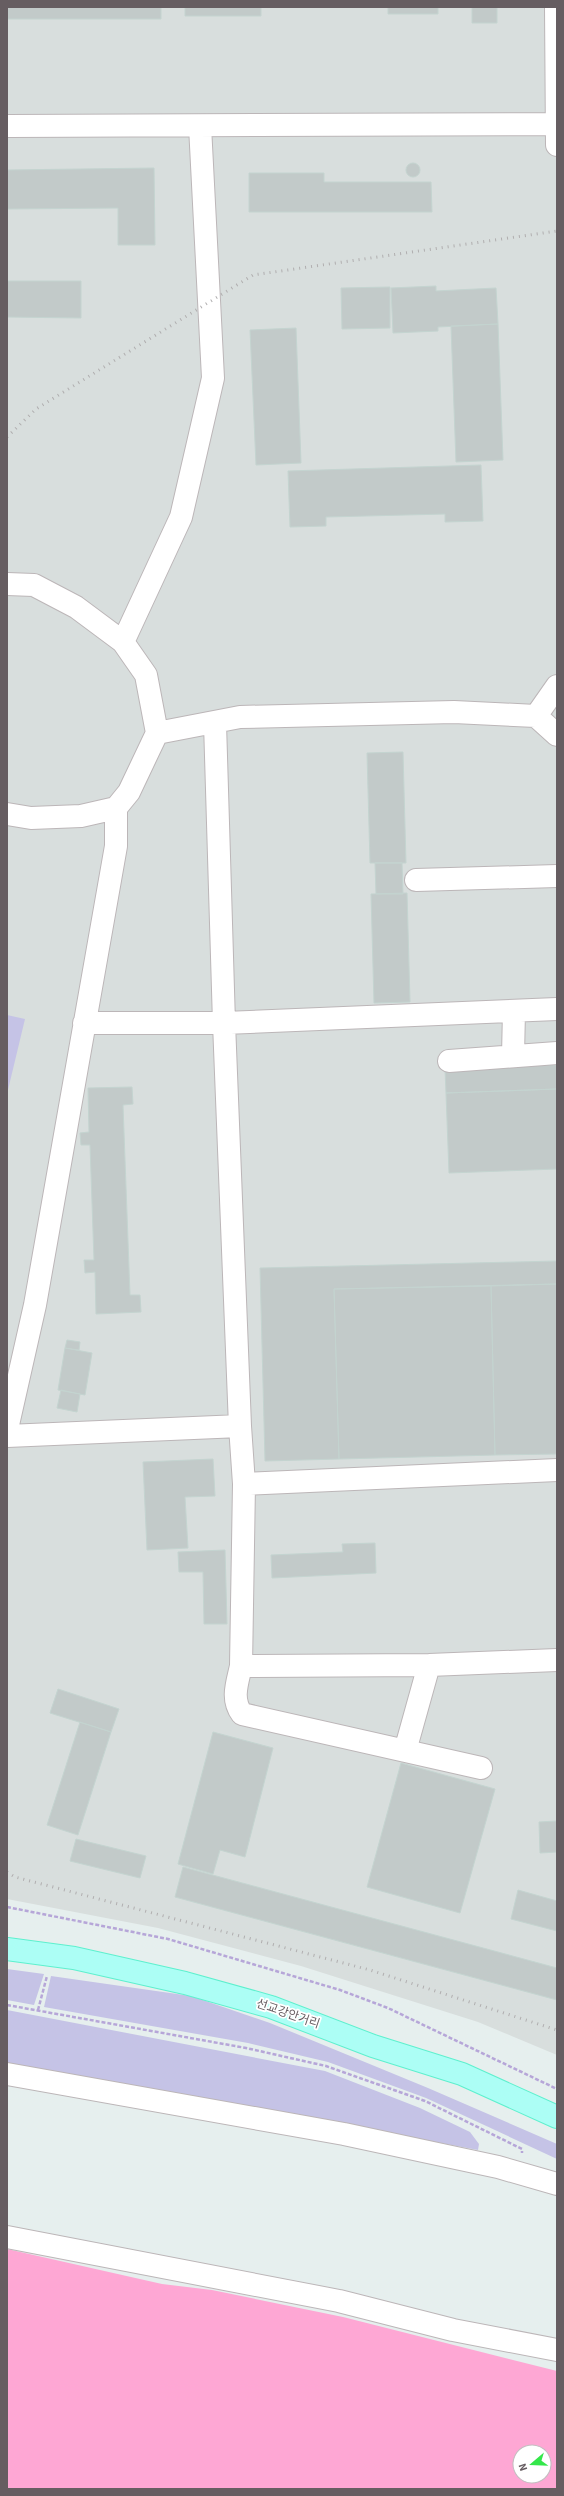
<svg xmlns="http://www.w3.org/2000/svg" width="564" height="2496" font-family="'Source Sans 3','Noto Sans KR',sans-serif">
	<rect width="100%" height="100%" fill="#e6efee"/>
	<path fill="#d8dedd" d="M7,7h550v2048l-79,-33 -177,-56 -143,-38 -151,-29z"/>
	<path fill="#c5c3e6" d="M7,1015l18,4 -18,75z
		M7,1969l37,5 -10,31 -27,-5z
		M51,1976l140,20 79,27 158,65 129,56v15l-131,-61 -98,-36 -80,-19 -204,-36z
		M7,2010l318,61 95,37 50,24 9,12 -1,6c-101,-20 -203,-36 -304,-54 -56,-9 -111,-24 -167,-32z"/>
	<path fill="#fea7d4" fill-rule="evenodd" d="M7,2249l155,35 50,6 131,27 214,54v118h-550zM520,2452h24v24h-24z"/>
	<path fill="#c2cac9" stroke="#c4d4d0" d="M7,7h154v12h-154z
		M185,7h76v9h-76z
		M388,7h50v7h-50z
		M472,7h25v16h-25z
		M406 170a7 7 0 1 1 14 0a7 7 0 1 1-14 0Z
		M154,168l1,77h-37v-37l-111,1v-39z
		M249,173h75v9h107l1,30h-183z
		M7,281h74v37l-74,-1z
		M436,286v5l60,-3 2,36 -60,3v4l-45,2 -2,-45z
		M390,287v41l-48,1 -1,-41z
		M498,324l5,136 -47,2 -5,-136z
		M296,328l5,135 -45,2 -6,-135z
		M481,465l2,56 -38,1v-8l-119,3v9l-36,1 -2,-56z
		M403,752l3,111h-36l-3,-110z
		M375,863h27l1,31h-27z
		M407,893l3,109 -36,1 -3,-109z
		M557,1065v24l-111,4 -1,-24z
		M132,1087l1,17 -10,1 7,190h10l1,17 -45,2 -1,-42 -10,1 -1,-13h10l-4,-115h-9l-1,-12 9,-1 -1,-44z
		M557,1089v80l-108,4 -3,-80z
		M557,1261v23l-223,5 5,170 -74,2 -5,-193z
		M557,1284v170l-62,1 -4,-169z
		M491,1286l4,169 -156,4 -5,-170z
		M67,1340l13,2 -1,8 -14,-2z
		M65,1348l27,5 -7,42 -27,-5z
		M61,1390l19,4 -3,18 -20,-4z
		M213,1459l2,37 -30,1 3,51 -41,2 -4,-88z
		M375,1543l1,30 -104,5 -1,-23 72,-3 -1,-8z
		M225,1550l2,74h-23l-1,-52h-24l-1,-20z
		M58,1689l61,20 -8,23 -61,-19z
		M80,1722l31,10 -33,103 -31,-10z
		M213,1732l60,16 -28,109 -25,-7 -7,24 -35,-10z
		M401,1763l94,26 -35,124 -93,-26z
		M557,1821v31l-17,1 -1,-31z
		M76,1839l70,17 -6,22 -70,-17z
		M183,1867l374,101v32l-382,-103z
		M518,1890l39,11v30l-46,-12z"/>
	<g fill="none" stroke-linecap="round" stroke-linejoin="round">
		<g stroke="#bcb6b8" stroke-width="24">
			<path id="minor" d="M556,7l1,138
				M7,126l550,-2
				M7,584l27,1 42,22 47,35 23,33 11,58 -28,59 -13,16 -35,8 -50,2 -24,-4
				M123,642l58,-125 32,-139 -13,-252
				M536,716l21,-30
				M157,733l83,-16 214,-5 82,4 21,19
				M416,880l141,-4
				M557,1009l-333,14 16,403 4,58 -3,182 188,-1 128,-5
				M84,1023h140l-9,-300
				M513,1056l1,-45
				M449,1061l108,-8
				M7,1429l28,-124 81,-459v-38
				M7,1436l233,-10
				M244,1484l313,-14
				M241,1666c-4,18 -10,33 1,48l239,54
				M405,1751l24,-86
				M7,2074l337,60 154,33 59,17
				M7,2237l332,64 114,29 104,20"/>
		</g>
		<g stroke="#5ef0ce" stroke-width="24">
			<path id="major" d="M7,1949l67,9 111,25 86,24 102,39 89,28 95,43"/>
		</g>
		<path stroke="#b6a6d8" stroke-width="2.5" stroke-dasharray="4 2" stroke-linecap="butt" d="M7,1907l161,32 172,51 48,18 169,81
			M7,2005l239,43 80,18 99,35 97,48v4
			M38,2010l9,-34"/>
		<use href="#minor" stroke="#fff" stroke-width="22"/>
		<use href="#major" stroke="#acfef5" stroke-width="22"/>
		<path stroke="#b0aeaf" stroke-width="3" stroke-dasharray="1 5" stroke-linecap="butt" d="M7,437l29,-28 217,-134 304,-44
			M7,1872l8,5 355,93 187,60"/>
	</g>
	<g text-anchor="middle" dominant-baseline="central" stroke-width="3.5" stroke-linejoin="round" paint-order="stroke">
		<g font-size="12" fill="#665d61" stroke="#fff">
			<text transform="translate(288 2014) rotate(19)">선교강안거리</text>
		</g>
	</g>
	<rect width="564" height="2496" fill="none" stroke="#665d61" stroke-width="16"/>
	<g transform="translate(532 2464) rotate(251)"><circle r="19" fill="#ffffff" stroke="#c2bec0"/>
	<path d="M0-3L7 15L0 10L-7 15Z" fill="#34e74b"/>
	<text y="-6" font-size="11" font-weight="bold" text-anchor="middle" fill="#665d61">N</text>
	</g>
</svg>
